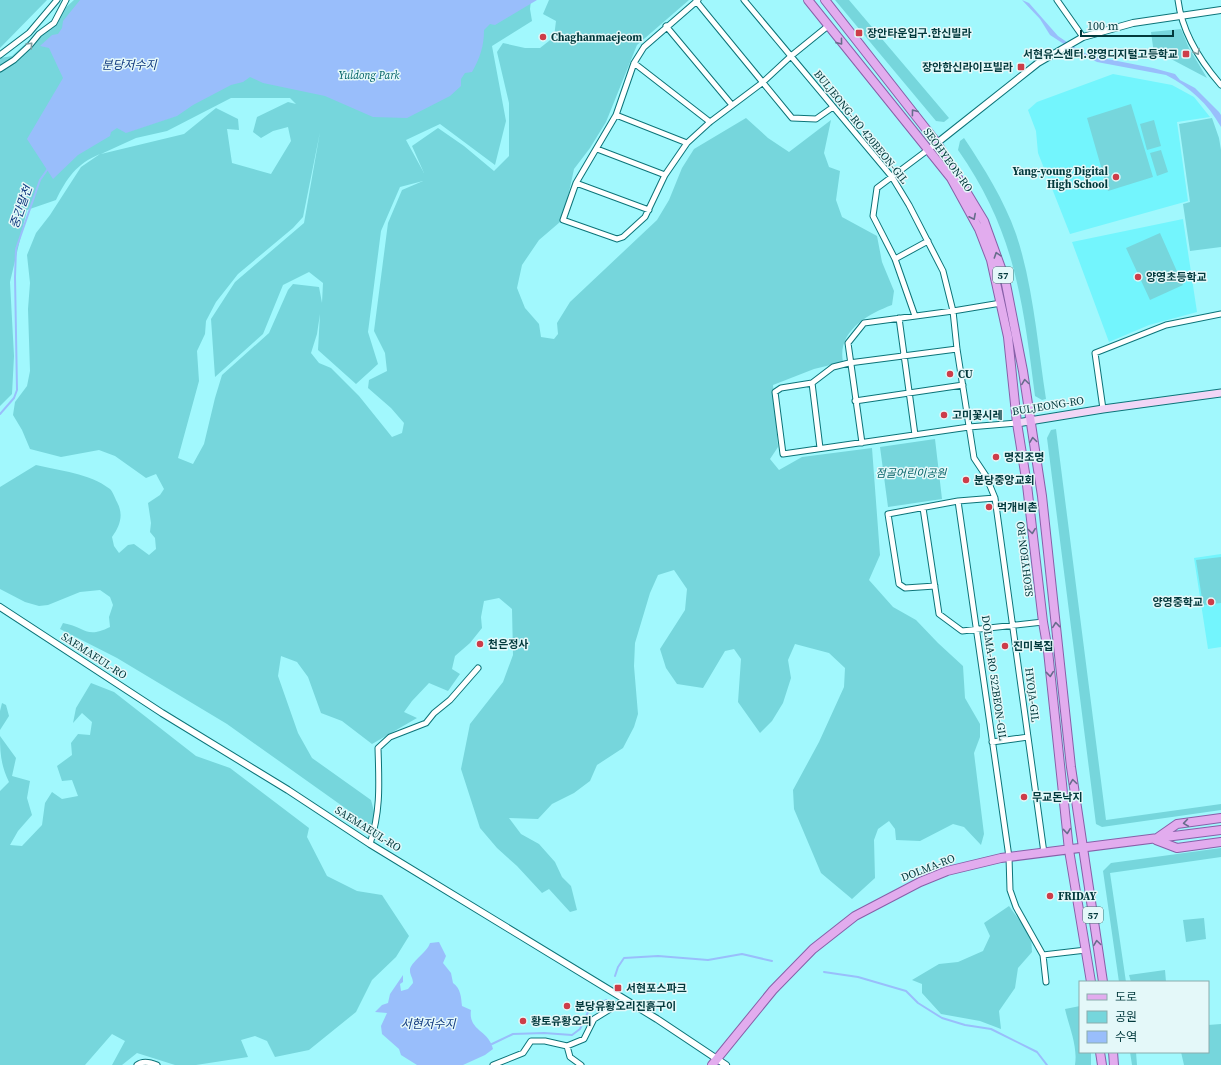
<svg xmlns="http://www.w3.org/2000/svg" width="1221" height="1065" font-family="'Source Serif 4','Noto Sans KR',serif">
	<rect width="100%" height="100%" fill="#a1f8fd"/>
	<path fill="#73f5fd" d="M1113,74l59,11 22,12 16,20 -33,5 11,79 -118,33 -32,-81 -2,-22 -8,-21 9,-8z
		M1183,219l14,93 -48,13 -40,17 -37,-100z
		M1221,554v93l-13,2 -14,-91z"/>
	<path fill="#76d6dc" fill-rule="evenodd" d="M0,0h47l-47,48z
		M74,0h457l-1,9 2,12 -40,25 14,75 -11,44 -55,-41 -34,16 18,33 -12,-27 26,-18 26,18 30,25 15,-15v-53l-12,-51 6,-9 22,5h15l14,-11 2,-16 -13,-7 6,-14h140l-52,45 -31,77 -16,26 -16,21 -9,42 -5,11 -21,18 -17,25 -5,23 8,20 14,16 2,13 13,2 4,-5 -1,-11 13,-21 87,-82 12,-20 13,-32 12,-19 52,-31 22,20 21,14 42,-32 -7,33 5,14 11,4 -4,29 6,17 35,19 5,26 12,29 -2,14c-24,9 -55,26 -49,57l-29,7 -41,16 5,62 -8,12 9,11 23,-13 70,-9 8,107 -11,25 24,27 23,13 22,23 25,23 2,32 15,26v13l-6,16 10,81 -3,11 -17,-18 -11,-3 -33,17 -24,-1 -1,-11 -6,-8 -11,8 -4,11 1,38 -23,21 -31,-26 -27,-64 -1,-19 26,-48 25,-55 1,-19 -16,-15 -34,-9 -7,16 3,18 -8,25 -11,18 -12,12 -22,-31 3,-43 -7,-10 -9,2 -22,37 -26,-4 -11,-16 -6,-19 25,-39 2,-21 -13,-19 -16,5 -8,18 -15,50 -1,23 4,48 -4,13 -11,21 -26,17 -7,16 -16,12 -22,11 -14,15 -29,-1 12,16 18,10 16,18 7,15 9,9 6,24 -7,2 -21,-23 -7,4 -25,-27 -20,-18 -17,-20 -19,-59 9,-45 33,-42 10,-27 -1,-46 -13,-11 -15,3 -3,16 1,11 -12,15 -15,13 -3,13 8,5 -12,17 -19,-8 -17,18 -8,11 13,6 -45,26 -30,-23 -21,-8 -13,-36 -11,-15 -16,-6 -3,20 20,57 14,25 59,42 4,15 -2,9 -4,1 -142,-101 -110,-66 -57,-29 3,-6c22,4 23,16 47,4l-1,-10 4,-12 -3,-8 -10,-7 -20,2 -32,13 -9,1 -14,-4 -25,-13v-102l36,-22c24,6 53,8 74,24 3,3 5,9 7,13 7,13 3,24 -5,35l2,9 5,7 9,-8 6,-1 15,11 7,-6 -1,-11 -5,-6 1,-9 -3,-20 12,-8 4,-6 -8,-15 -10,4 -31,-22 -16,-6 -38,7 -31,-8 -8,-19 -9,-15 2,-13 12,-16 3,-15 -2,-62 2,-26 -3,-28 9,-22 14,-18 31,-48 19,-13c-24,10 -33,24 -44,46l-29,10 -17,72 4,74 -2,38 -12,12v-348l12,-2zM231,98h59l6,6 -8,-2 -31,15 -4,15 8,6 12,-7 15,-4 3,14 -20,33 -39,-11 -5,-34 12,1 -1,-11 -22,-11 -32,26 -83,20 35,-16 31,-7zM320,132l-16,91 -69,59 -24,37 4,58 48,-43 20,-49 26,-13 14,11 -1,20 -3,-16 -26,-3 -5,6 -19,43 -47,42 -7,23 -11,46 -11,20 -15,-6 21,-77 -2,-30 8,-17 1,-13 10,-19 22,-28 55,-46 10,-11zM423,181l-21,9 -14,33 -14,108 11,22 2,18 -18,9 -1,8 23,20 13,15 -2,10 -10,4 -33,-41 -28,-28 -12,-5 -8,-10 6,-19 3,-20 -2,36 38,34 22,-20 -10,-32 13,-101 19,-44z
		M835,0h14l100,118 -5,4 -8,-1z
		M1181,29l8,19 18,30 -36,-19 -17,-5 -3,-22z
		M1131,104l22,73 -45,14 -21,-73z
		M1212,118l7,20 2,12v97l-31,4 -7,-47 7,-2 -11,-78z
		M1154,120l7,26 -14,4 -7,-26z
		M964,138c20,30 40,62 52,96 17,50 22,113 30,165l-4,1 -7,-4c-12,-94 -20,-165 -77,-246l2,-9z
		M1161,150l7,22 -11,4 -7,-23z
		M1160,233l23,52 -33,15 -24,-52z
		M1056,429l50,391 115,-16v6l-119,17 -6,-3 -49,-386 4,-8z
		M935,439l7,60 -54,8 -8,-60z
		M1221,557v46l-18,2 -7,-45z
		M91,683l23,9 82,64 34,12 79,60 -2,9 20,39 30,15 25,4 27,41 -13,21 -24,23 -16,32 -47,38 -34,7 -8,-16 -12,-5 -14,4 7,17 -52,8h-21l-38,-12 -15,12h-10l13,-24 -13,-7 -27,31h-85v-274l9,-9c-8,-16 -9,-29 -9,-46l16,22 -4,18 18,5 -3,17 5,17 -14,16 -8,14 12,1 20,-21 3,-22 7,-11 10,7 16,-3 -6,-16 -10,1 -5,-15 15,-11 -1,-12 7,-9 12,1 2,-13 -10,-9 -9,10 3,-15z
		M2,703l4,2 3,11 -9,14v-19z
		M1221,848v9l-111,16 16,109h-7l-16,-111 8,-8z
		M1009,906l22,30 1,16 -14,16 -3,20 -16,23 2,18 -21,-8 -39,-7 -19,-21v-9l-10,-4 27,-16 19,-2 25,-11 7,-15 -6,-13z
		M1204,918l2,21 -20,3 -3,-22z
		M1165,970l1,12h-35l-2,-7z
		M1080,1006v46h11v13h-16c3,-19 -6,-38 -10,-56z
		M1221,1024v41h-37l-3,-13h27v-27z
		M1130,1052h6l1,13h-5z"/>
	<path fill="#99befb" d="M80,0h457l-42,25 -5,-1 -6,6c0,16 -4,28 -12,42l-7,1 -4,6v7l-11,10 -43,22 -34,-1 -48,-21 -62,-13 -13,-6 -7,5 -12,3 -38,20 -16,11 -51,17 -9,-5 -6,4 -1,4 -32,19 -25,24 -26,-40 36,-61 -14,-30 -9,-2 12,-11 6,-1 4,-6 1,-7z
		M1022,0l7,3 29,33 22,15 12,5 61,12 22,6 5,6 15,8 24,24 2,3v12c-13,-23 -31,-40 -55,-52l-69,-13 -24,-12 -23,-15 -10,-16z
		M439,942l7,14 -3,7 8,10 2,10c8,6 8,14 9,23l9,4c-3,21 18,20 22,39l-8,6 -22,10h-46l-16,-10 -2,-6 -17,-15 -1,-8 6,-13 -12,-1 7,-7 6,-2 2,-9 13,-19v7l-3,2 1,7 7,-2 5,-6c0,-5 -3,-8 -3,-12 -1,-8 17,-18 20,-28z"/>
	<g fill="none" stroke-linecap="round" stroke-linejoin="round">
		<path stroke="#99befb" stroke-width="2" d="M0,414l14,-16 3,-8 -2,-113 1,-28 24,-69 7,-10
			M824,972l34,5 48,14 12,12 24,15 23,7 26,4 46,23 10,13
			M615,976l3,-9 6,-9 34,-2 50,4 34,-6 30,7
			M492,1044l21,-10 31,-1 28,2 8,-6 9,-19 17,-10"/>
		<g stroke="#0c7479" stroke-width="7">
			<path id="minor" d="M698,0l-54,47 -10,16 -18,52 -40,68 -13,37 54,19 6,-2 22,-20 20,-42 22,-32 23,-21 52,-39 29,-27 37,-30
				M744,0l148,177 17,28 34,66 10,40 4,38 17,109 12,18 9,22 49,355
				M1057,0l26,37
				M1178,0c4,32 22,61 43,85
				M696,1l96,117 24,1 17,-12
				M666,26l66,79
				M0,55l29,-22 28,-33
				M634,63l76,59
				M0,69l14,-9 16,-15 9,-11 15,-11 12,-23
				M616,115l71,28
				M597,149l68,26
				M576,183l73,27
				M895,259l33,-18
				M915,316l-20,-57 -22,-43 4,-28 60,-45
				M899,318l16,117
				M957,349l-108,14 -16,4 -21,16 -31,5 -6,4 8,62 186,-27 48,-4
				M812,383l8,65
				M855,401l108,-16
				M1103,409l-8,-56 71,-28 55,-11
				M862,443l-14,-100 16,-20 89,-12 48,-8
				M958,501l51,356 1,33 6,17 27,48 43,-5
				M923,508l16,106 23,17 81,-9
				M935,586l-30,2 -6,-4 -11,-70 70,-13 37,-3
				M992,742l36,-5
				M370,844c11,-34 9,-61 8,-96l12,-11 36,-14 8,-10 16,-13 28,-32
				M1043,955l3,27
				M567,1046l3,11 11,8
				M137,1065c6,-5 13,-3 20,0
				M493,1065l30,-12 8,-12h14l22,5 17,-7 10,-20 31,-19"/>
		</g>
		<g stroke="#0c7479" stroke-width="8">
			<path id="tertiary" d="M937,143l101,-80 45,-26 50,-14 88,-13
				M0,607l162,106 126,77 82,54 287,175 69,46"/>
		</g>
		<g stroke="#0c7479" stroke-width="9">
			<path id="secondary" d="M1017,423l86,-14 118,-16"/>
		</g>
		<g stroke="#8760a8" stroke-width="10">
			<path id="primary" d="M808,0l143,178 28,51 12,31 17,77 9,86 10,62 16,137 5,29 21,199 22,132
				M825,0l112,143 47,78 21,58 18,92 19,125 29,271 32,215
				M1157,838l20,-14 44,-6
				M1156,840l21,8 44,-6
				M1100,1052l2,13
				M1113,1052l1,13
				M712,1065l61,-75 40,-41 42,-33 65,-34 27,-11 54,-13 220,-28"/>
		</g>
		<use href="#minor" stroke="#fff" stroke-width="5"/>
		<use href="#tertiary" stroke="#fff" stroke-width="6"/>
		<use href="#secondary" stroke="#f1d6f6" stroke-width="7"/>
		<use href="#primary" stroke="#e2acee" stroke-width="8"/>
	</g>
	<defs><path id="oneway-chevron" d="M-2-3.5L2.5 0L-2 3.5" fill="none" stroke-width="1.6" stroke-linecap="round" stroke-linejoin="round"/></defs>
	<g stroke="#676d8c">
		<use href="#oneway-chevron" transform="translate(840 42) rotate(51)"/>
		<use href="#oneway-chevron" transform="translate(914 112) rotate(-127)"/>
		<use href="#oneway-chevron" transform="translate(973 217) rotate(63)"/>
		<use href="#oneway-chevron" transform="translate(997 255) rotate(-108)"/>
		<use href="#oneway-chevron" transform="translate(1025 382) rotate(-98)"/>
		<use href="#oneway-chevron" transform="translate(1033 440) rotate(-98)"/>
		<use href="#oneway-chevron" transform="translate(1032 531) rotate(83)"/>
		<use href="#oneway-chevron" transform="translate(1056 625) rotate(-96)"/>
		<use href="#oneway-chevron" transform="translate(1050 674) rotate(84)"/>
		<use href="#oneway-chevron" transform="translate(1073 782) rotate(-98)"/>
		<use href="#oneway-chevron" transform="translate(1186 823) rotate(172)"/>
		<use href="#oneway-chevron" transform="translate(1067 831) rotate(84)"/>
		<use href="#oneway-chevron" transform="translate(1097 943) rotate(-98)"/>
	</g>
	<g stroke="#809c9e">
		<use href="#oneway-chevron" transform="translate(30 45) rotate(-47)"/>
		<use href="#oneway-chevron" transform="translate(1197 52) rotate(59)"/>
	</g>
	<g fill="#cd3d49" stroke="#e4f8f9" stroke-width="1.5">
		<rect x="855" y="29" width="8" height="8" rx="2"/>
		<circle cx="543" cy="37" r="4"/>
		<rect x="1182" y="50" width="8" height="8" rx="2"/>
		<rect x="1017" y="63" width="8" height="8" rx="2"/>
		<circle cx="1116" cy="177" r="4"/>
		<circle cx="1138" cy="277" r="4"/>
		<circle cx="950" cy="374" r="4"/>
		<circle cx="944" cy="415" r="4"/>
		<circle cx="996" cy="457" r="4"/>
		<circle cx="966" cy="480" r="4"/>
		<circle cx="989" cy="507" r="4"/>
		<circle cx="1211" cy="602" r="4"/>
		<circle cx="480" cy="644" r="4"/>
		<circle cx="1005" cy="646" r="4"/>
		<circle cx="1024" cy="797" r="4"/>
		<circle cx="1050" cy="896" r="4"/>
		<rect x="614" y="984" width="8" height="8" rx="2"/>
		<circle cx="567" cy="1006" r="4"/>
		<circle cx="523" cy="1021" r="4"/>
	</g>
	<g text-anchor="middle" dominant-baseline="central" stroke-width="3" stroke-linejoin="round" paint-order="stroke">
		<g fill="#e4f8f9" stroke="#467275" stroke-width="1">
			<rect x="993" y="267" width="20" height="16" rx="3"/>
			<rect x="1083" y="907" width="20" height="16" rx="3"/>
		</g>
		<g font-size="10" font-weight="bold" fill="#02393c">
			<text x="1003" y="275">57</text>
			<text x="1093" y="915">57</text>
		</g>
		<g font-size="11" font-weight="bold" fill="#02393c" stroke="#e4f8f9" text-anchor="start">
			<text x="867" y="33">장안타운입구.한신빌라</text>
			<text x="551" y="37">Chaghanmaejeom</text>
			<text x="1178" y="54" text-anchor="end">서현유스센터.양영디지털고등학교</text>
			<text x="1013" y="67" text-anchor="end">장안한신라이프빌라</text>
			<text x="1108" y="171" text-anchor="end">Yang-young Digital<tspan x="1108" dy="13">High School</tspan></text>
			<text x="1146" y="277">양영초등학교</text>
			<text x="958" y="374">CU</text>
			<text x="952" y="415">고미꽃시레</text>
			<text x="1004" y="457">명진조명</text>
			<text x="974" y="480">분당중앙교회</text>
			<text x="997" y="507">먹개비촌</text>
			<text x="1203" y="602" text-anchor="end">양영중학교</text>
			<text x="488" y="644">천은정사</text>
			<text x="1013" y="646">진미복집</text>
			<text x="1032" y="797">무교돈낙지</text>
			<text x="1058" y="896">FRIDAY</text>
			<text x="626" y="988">서현포스파크</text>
			<text x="575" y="1006">분당유황오리진흙구이</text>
			<text x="531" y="1021">황토유황오리</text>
		</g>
		<g font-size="11" font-style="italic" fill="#026166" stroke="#e4f8f9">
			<text x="369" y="75">Yuldong Park</text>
			<text x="911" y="473">점골어린이공원</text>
		</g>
		<g font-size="11" fill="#02393c" stroke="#e4f8f9">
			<text transform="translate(861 127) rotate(51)">BULJEONG-RO 420BEON-GIL</text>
			<text transform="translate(948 160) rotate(54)">SEOHYEON-RO</text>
			<text transform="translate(1048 406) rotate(-9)">BULJEONG-RO</text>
			<text transform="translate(1025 559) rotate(-97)">SEOHYEON-RO</text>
			<text transform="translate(94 656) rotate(33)">SAEMAEUL-RO</text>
			<text transform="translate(994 678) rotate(82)">DOLMA-RO 522BEON-GIL</text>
			<text transform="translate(1032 695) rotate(83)">HYOJA-GIL</text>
			<text transform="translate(368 829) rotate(32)">SAEMAEUL-RO</text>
			<text transform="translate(928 868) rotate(-21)">DOLMA-RO</text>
		</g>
		<g font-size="12" font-style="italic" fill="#0f387e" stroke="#e4f8f9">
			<text x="129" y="65">분당저수지</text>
			<text transform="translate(21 207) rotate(-71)">중간말천</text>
			<text x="428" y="1024">서현저수지</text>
		</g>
	</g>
	<rect x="1079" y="981" width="130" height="72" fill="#e4f8f9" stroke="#8aacad"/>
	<rect x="1087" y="994" width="20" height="6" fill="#e2acee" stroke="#8aacad"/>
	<text x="1115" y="1001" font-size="12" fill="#02393c">도로</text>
	<rect x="1087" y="1011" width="20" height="12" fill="#76d6dc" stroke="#8aacad"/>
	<text x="1115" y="1021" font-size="12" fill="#02393c">공원</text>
	<rect x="1087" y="1031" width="20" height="12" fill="#99befb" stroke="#8aacad"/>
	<text x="1115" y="1041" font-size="12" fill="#02393c">수역</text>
	<path d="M1081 30v6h92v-6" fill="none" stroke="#02393c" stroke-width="2"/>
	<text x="1087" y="30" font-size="12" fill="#02393c" stroke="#e4f8f9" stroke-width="3" paint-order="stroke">100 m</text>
</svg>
